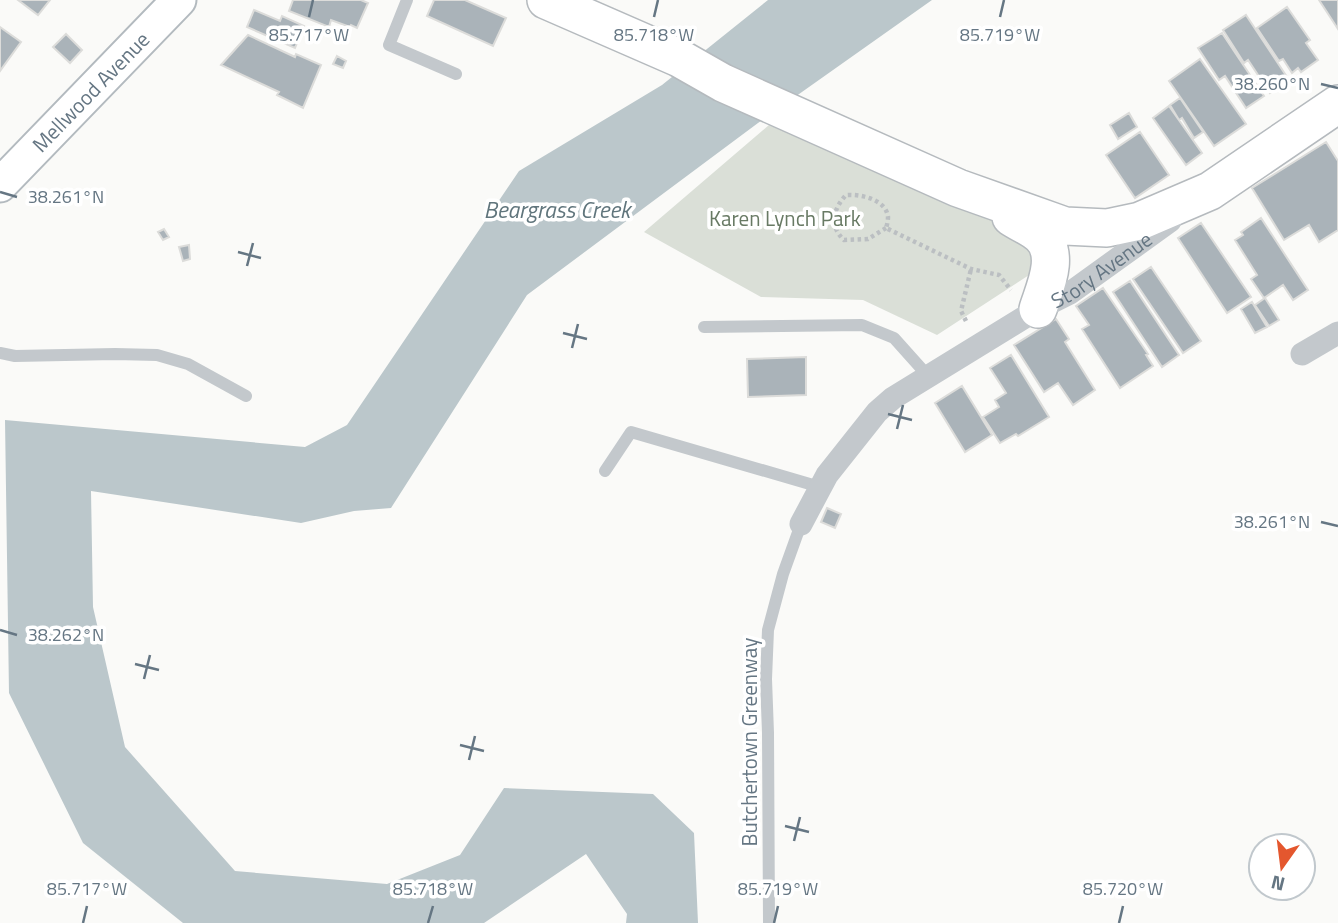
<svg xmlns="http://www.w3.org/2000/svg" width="1338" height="923" font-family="'Titillium Web',sans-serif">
	<rect width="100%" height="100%" fill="#fafaf8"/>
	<path fill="#dadfd7" d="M769,125l253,108 21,33 -106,69 -74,-35 -102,-3 -117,-65z"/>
	<path fill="#bbc7cb" d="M768,0h164l-174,123 -231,172 -136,213 -37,3 -53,12 -210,-32 2,116 32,140 110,124 152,13 73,-29 44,-67 149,6 41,39 4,90h-72l1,-9 -41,-60 -102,69h-301l-100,-80 -74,-150 -4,-273 300,27 42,-22 172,-254 143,-86z"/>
	<path fill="#aab3b9" stroke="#dcdcda" stroke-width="2" d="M18,0h32l-12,15z
		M293,0h68l7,3 -11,25 -6,-3 -1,2 -19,-7 -2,7 -40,-16z
		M434,0h31l41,18 -13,28 -66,-30z
		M1319,0h19v29z
		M1287,7l23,33 -4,3 12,17 -17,12 -3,-4 -6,5 -9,-14 -4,2 -22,-33z
		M254,10l26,11 2,-5 22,10 -9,22 -48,-21z
		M1246,15l43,65 -19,13 -22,-33 -4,3 -21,-33z
		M0,27l21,15 -21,29z
		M1222,33l42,63 -18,12 -21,-32 -6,4 -21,-32z
		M66,34l16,16 -12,13 -17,-16z
		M248,35l47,22 1,-3 25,11 -18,43 -26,-13 2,-3 -58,-27z
		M337,56l9,5 -3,7 -10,-4z
		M1200,59l46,65 -32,22 -45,-65z
		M1180,98l23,34 -9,6 -12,-20 -3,2 -9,-15z
		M1169,106l33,47 -16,12 -33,-47z
		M1129,113l8,14 -19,12 -8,-14z
		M1140,132l29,43 -34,23 -29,-43z
		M1326,142l12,19v69l-19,12 -10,-17 -25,15 -32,-52z
		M1261,218l47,72 -15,10 -10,-15 -19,13 -13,-19 6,-4 -22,-35 8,-5 -2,-3z
		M1201,223l50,74 -24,16 -49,-75z
		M164,229l5,8 -6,3 -5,-8z
		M189,245l1,14 -7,2 -4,-14z
		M1151,267l50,74 -18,12 -50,-74z
		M1130,281l49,74 -17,12 -49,-75z
		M1103,288l45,66 -2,1 7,11 -33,22 -38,-59 7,-4 -13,-19z
		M1265,298l14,22 -10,6 -14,-21z
		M1252,302l15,25 -12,6 -14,-24z
		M1056,319l13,20 -4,3 30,48 -22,15 -15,-22 -14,9 -30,-47z
		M1011,355l38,62 -31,19 -2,-2 -16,9 -17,-26 16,-10 -4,-7 11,-7 -16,-25z
		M806,357v38l-58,2 -1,-38z
		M962,386l30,49 -27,17 -30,-49z
		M827,508l14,6 -6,14 -14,-6z"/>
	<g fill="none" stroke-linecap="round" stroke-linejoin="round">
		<g stroke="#b3babf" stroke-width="37">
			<g id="secondary">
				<path id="s2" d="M0,185l179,-185"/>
			</g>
		</g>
		<g stroke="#b5babe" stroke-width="40">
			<path id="primary" d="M546,0l133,58 44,25 235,105 107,38 42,2 33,-7 70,-30 128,-87
				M1011,217c9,6 21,11 29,18 21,19 5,52 -2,74"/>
		</g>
		<path stroke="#bbbfc2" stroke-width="4.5" stroke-dasharray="3.5 3.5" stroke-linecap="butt" d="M886,228l-18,11 -24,1c-15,-14 -11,-31 2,-45 14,-1 40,4 42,22 0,4 -1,8 -2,11l85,41 28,6 12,15
			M966,321l-5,-10 10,-42"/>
		<path stroke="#c3c8cc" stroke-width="12" d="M407,0l-18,45 67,29
			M704,327l158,-2 32,13 34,38
			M0,353l15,3 100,-2 42,1 31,9 58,32
			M605,471l26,-39 189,55
			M769,923l-1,-190 -2,-54 2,-49 15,-56 18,-50"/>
		<g stroke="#c3c8cc" stroke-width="23">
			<path d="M1302,354l36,-21"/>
			<path id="s1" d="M801,524l26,-49 50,-63 16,-14 145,-89 32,-16 100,-72"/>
		</g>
		<use href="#secondary" stroke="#fff" stroke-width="33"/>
		<use href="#primary" stroke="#fff" stroke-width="37"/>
	</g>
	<path fill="none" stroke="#657683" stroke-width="2.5" d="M309,17l4,-17M654,17l4,-17M1000,17l4,-17M1321,84l17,4M0,192l17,5M238,252l23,6M247,266l6,-23M563,333l24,6M572,348l6,-24M888,414l24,6M897,429l6,-24M1321,522l17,4M0,630l17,5M135,664l24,6M144,679l6,-24M460,745l24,6M469,760l6,-24M785,826l24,6M794,841l6,-24M83,923l4,-17M428,923l5,-17M774,923l4,-17M1119,923l4,-17"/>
	<g text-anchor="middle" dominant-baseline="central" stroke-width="7" stroke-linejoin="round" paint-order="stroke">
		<g font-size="21" fill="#657683" stroke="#fff">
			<text stroke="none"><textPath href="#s2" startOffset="130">Mellwood Avenue</textPath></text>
			<text stroke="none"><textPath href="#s1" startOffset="402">Story Avenue</textPath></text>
			<text transform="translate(749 742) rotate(-90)">Butchertown Greenway</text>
		</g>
		<g font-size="21" fill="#687a64" stroke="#fff">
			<text x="785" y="218">Karen Lynch Park</text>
		</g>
		<g font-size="23" font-style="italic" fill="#60757c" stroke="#fff">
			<text x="557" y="209">Beargrass Creek</text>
		</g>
	</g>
	<g font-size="18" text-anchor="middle" fill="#657683" stroke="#fff" stroke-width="7" stroke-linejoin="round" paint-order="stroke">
		<text x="309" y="41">85.717°W</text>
		<text x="654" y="41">85.718°W</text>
		<text x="1000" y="41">85.719°W</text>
		<text x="1272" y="90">38.260°N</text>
		<text x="66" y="203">38.261°N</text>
		<text x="1272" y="528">38.261°N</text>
		<text x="66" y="641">38.262°N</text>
		<text x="87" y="895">85.717°W</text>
		<text x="433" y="895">85.718°W</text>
		<text x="778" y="895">85.719°W</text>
		<text x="1123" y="895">85.720°W</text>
	</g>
	<g transform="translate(1282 867) rotate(194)"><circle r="33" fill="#ffffff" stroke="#c1c8cd" stroke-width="2"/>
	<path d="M0-5L12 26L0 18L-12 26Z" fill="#e4572e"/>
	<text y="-10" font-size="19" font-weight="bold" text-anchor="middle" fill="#657683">N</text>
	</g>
</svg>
